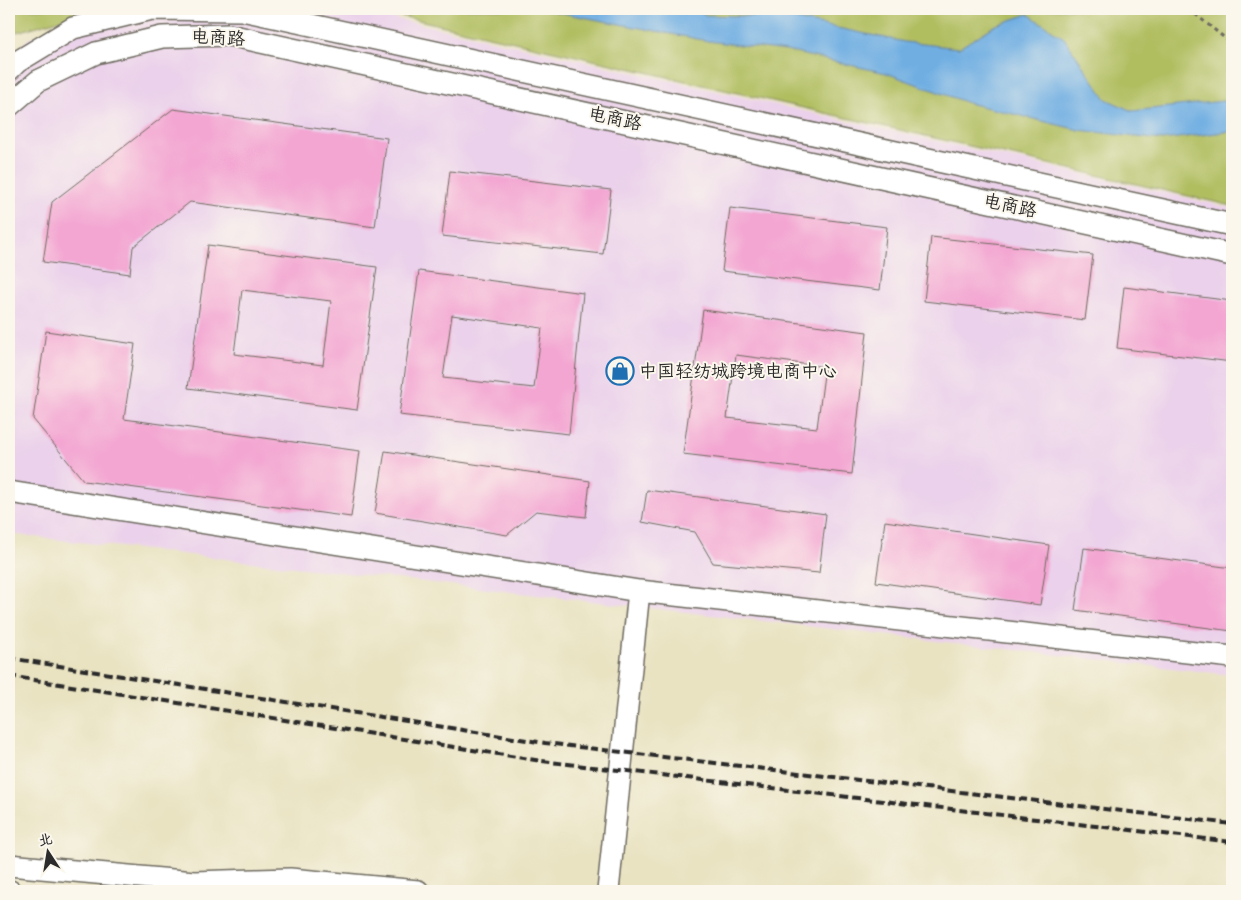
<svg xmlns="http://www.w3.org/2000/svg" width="1241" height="900" font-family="'Architects Daughter','LXGW WenKai TC',sans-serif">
	<rect width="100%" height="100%" fill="#fbf7ec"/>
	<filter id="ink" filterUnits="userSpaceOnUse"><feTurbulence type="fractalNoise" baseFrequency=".02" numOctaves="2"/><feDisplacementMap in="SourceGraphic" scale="10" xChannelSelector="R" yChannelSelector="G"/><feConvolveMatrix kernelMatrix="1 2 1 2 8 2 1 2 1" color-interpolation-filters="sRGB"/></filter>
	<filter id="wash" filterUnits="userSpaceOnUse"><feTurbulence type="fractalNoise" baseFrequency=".0096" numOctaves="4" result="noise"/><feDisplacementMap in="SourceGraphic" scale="20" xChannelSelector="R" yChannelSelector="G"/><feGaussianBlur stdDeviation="1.12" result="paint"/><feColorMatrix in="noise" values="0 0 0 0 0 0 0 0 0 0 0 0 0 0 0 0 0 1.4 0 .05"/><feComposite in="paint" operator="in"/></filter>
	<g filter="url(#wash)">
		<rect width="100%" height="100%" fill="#e9e3c2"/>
		<path fill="#ebd1eb" d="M115,9h239l878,199v467l-1223,-141v-475l20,-21z"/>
		<path fill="#b1be60" stroke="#6e7446" d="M9,9h87l-79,23 -8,-9z
			M370,9h862v197z"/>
		<path fill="#70aee2" stroke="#4e6c86" d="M541,9h153l12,6 78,2 121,25 54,6 37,-23 32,-11 36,24 42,61 26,12 100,-11v31l-70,9 -83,-10 -111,-27 -82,-30 -100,-22 -78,-10z"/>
		<g id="blocks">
			<path fill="#f3a6d2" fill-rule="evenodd" d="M173,109l214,29 -12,89 -185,-25 -57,45 -3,27 -87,-12 9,-60z
				M450,171l161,19 -8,64 -161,-18z
				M730,208l157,19 -7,63 -158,-19z
				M931,237l162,18 -8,65 -161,-19z
				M208,245l169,22 -20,143 -169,-22zM242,290l89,11 -8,64 -89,-11z
				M419,271l164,22 -14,141 -170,-19zM452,315l90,13 -8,60 -91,-10z
				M1124,287l108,14v61l-115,-14z
				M703,310l164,22 -15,142 -169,-20zM736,355l89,12 -8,61 -90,-10z
				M46,331l89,13 -11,75 236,32 -9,66 -267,-36 -51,-62z
				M385,451l205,30 -4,36 -50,-6 -29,24 -132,-22z
				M647,490l179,24 -7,59 -106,-10 -18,-31 -53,-10z
				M885,521l164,24 -9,60 -164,-23z
				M1084,548l148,20v63l-157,-21z"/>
		</g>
	</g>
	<g filter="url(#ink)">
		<use href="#blocks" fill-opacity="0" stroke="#6e6b60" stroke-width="1"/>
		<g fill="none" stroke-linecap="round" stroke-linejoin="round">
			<g stroke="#6e6b60" stroke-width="24">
				<path id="minor" d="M9,70l8,-8 56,-34 79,-19 90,1 990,215
					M9,106l29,-25 58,-28 66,-16 67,-2 1003,220
					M9,492l630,99 593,66
					M9,865l185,17 96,-3 128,12
					M9,891h1
					M608,891l31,-300"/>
			</g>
			<path stroke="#6e6b60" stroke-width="3" stroke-dasharray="4 4" stroke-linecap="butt" d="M1189,9l43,35"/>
			<use href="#minor" stroke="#fff" stroke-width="21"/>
			<path stroke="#2b2b2b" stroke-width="4" stroke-dasharray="8 4" stroke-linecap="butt" d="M9,658l536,85 687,81
				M9,676l533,85 690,81"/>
		</g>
	</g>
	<defs>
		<g id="shop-ring" transform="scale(1.4375)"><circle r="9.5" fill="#fbf7ec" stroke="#1f6fb2" stroke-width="1.5"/><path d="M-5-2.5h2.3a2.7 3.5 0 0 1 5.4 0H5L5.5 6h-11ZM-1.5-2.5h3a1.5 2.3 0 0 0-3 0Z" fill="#1f6fb2"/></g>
	</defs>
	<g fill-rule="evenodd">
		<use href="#shop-ring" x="620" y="371"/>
	</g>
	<g text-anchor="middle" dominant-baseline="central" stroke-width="4" stroke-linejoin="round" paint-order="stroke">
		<g font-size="18" fill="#2b2b2b" stroke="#fbf7ec">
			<text transform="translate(218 38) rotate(3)">电商路</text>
			<text transform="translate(615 119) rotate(12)">电商路</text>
			<text transform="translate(1010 206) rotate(12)">电商路</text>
		</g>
		<g font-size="18" fill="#2b2b2b" stroke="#fbf7ec" text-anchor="start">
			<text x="639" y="371">中国轻纺城跨境电商中心</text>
		</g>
	</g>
	<rect width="1241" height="900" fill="none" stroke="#fbf7ec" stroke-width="30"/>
	<g transform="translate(48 852) rotate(348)" stroke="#fbf7ec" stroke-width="4" paint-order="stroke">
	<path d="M0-4L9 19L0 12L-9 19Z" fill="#2b2b2b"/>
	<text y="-8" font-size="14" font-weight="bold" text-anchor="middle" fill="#2b2b2b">北</text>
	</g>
</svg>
